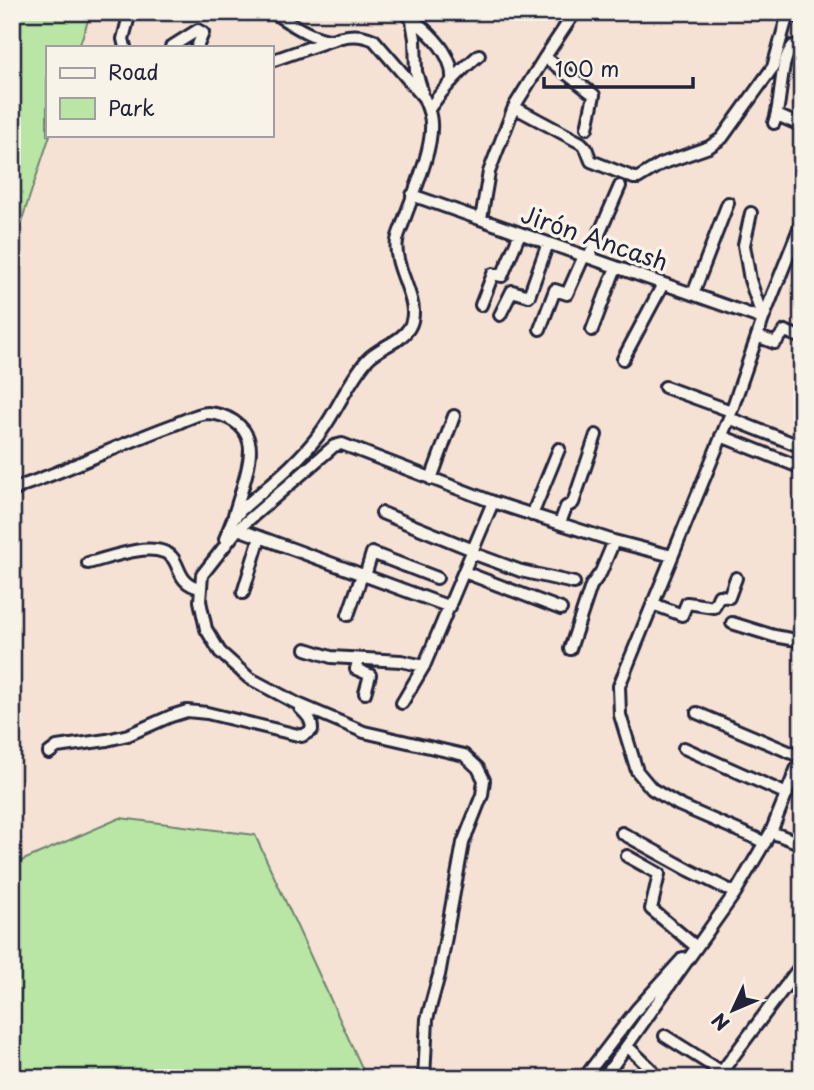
<svg xmlns="http://www.w3.org/2000/svg" width="814" height="1090" font-family="'Playpen Sans',sans-serif">
	<rect width="100%" height="100%" fill="#f5e2d4"/>
	<filter id="ink" filterUnits="userSpaceOnUse"><feTurbulence type="fractalNoise" baseFrequency=".0143" numOctaves="2"/><feDisplacementMap in="SourceGraphic" scale="14" xChannelSelector="R" yChannelSelector="G"/><feConvolveMatrix kernelMatrix="1 2 1 2 8 2 1 2 1" color-interpolation-filters="sRGB"/></filter>
	<g filter="url(#ink)">
		<path fill="#b9e6a4" stroke="#6e8470" stroke-width="2" d="M12,12h74l4,3 -11,32h-32v88h3l-38,115z
			M120,818l135,17 108,235 -1,8h-350v-213z"/>
		<g fill="none" stroke-linecap="round" stroke-linejoin="round">
			<g stroke="#22223b" stroke-width="16">
				<path id="minor" d="M405,12c7,9 9,9 17,15 16,14 32,32 30,54
					M412,21l3,18 1,33 6,19
					M125,47l-2,-8 7,-27
					M171,47l27,-17 5,3 -6,14
					M545,57l49,38 -7,33
					M271,61l60,-21
					M514,107l67,36 5,5 5,13 43,17h4l23,-14 48,-17 13,-9 51,-71 13,-46c5,-6 9,-6 16,-2
					M429,109c14,-20 31,-38 50,-54
					M777,115l25,11
					M774,123c9,-23 4,-60 19,-77l9,4
					M412,195l351,124
					M751,213l-7,32 6,35 13,39
					M481,219l8,-47 25,-65 31,-50 30,-45
					M589,257l31,-71
					M693,294l35,-91
					M481,305l12,-31 9,2 18,-43
					M500,315l12,-24 17,5 19,-53
					M540,329l15,-39 12,4 17,-38
					M592,330l24,-63
					M757,336l18,7 10,-12 17,7
					M623,359l40,-75
					M665,387l66,24
					M729,418l73,29
					M721,436l81,32
					M431,479l23,-63
					M12,492l12,-7c51,-18 99,-42 149,-60 10,-4 25,-12 35,-12 18,1 37,11 41,29 5,16 -10,56 -15,73
					M382,513l91,37
					M532,515l27,-66
					M560,523l6,-16 7,-4 23,-68
					M238,529l212,78
					M225,539l7,-18 9,-11c27,-24 58,-48 80,-78 17,-23 27,-50 46,-72 11,-13 33,-17 42,-32 15,-25 -17,-59 -12,-87 1,-7 5,-14 7,-21 9,-26 29,-70 27,-97 0,-9 -4,-17 -7,-25l-50,-58c-11,-5 -20,-6 -32,-3 -3,0 -7,2 -10,3 -19,0 -45,-19 -60,-28
					M472,553l49,18 53,12
					M88,563c21,-5 55,-19 76,-11 19,6 9,32 37,36
					M464,572l97,37
					M365,576l7,-23 65,25
					M243,593l17,-56
					M653,604l29,11 5,-12 27,4 5,-11 10,1 7,-19
					M348,615l14,-40
					M732,623l42,13 28,5
					M306,649l25,8 70,4 23,5
					M570,649l21,-63 10,-14 13,-31
					M359,659l-3,10 14,6 -5,18
					M402,703l22,-37 69,-164
					M697,713l104,44
					M684,748l103,46
					M49,753l8,-6 50,-7 21,-5 43,-19 16,-5 20,2 95,23 10,-6c0,-11 -5,-15 -12,-22
					M771,832l31,12
					M622,833l67,37 46,23
					M765,843l-12,-6 -74,-32 -27,-16 -15,-18 -17,-56 -1,-29 110,-268 34,-99 39,-98
					M627,856l32,18 -8,35 43,36
					M665,1036l57,36
					M627,1046l25,24
					M424,1078l3,-59 12,-44 24,-132 19,-48 2,-15 -6,-12 -14,-13 -100,-23 -68,-29 -47,-25 -29,-26 -14,-23 -6,-28 2,-26 36,-46 96,-83 8,-2 151,58 121,39 58,15
					M584,1078l53,-69 46,-51
					M604,1078l131,-185 36,-61 31,-77
					M717,1078l85,-114"/>
			</g>
			<use href="#minor" stroke="#f7f3e8" stroke-width="10"/>
		</g>
	</g>
	<g text-anchor="middle" dominant-baseline="central" stroke-width="7" stroke-linejoin="round" paint-order="stroke">
		<g font-size="24" fill="#22223b" stroke="#f7f3e8">
			<text transform="translate(595 237) rotate(19)">Jirón Ancash</text>
		</g>
	</g>
	<rect width="814" height="1090" fill="none" stroke="#f7f3e8" stroke-width="42"/>
	<rect x="21" y="21" width="772" height="1048" fill="none" stroke="#22223b" stroke-width="2.5" filter="url(#ink)"/>
	<rect x="46" y="46" width="228" height="91" fill="#f7f3e8" stroke="#a29fa3" stroke-width="2"/>
	<rect x="60" y="68" width="35" height="10" fill="#f7f3e8" stroke="#a29fa3" stroke-width="2"/>
	<text x="108" y="80" font-size="21" fill="#22223b">Road</text>
	<rect x="60" y="98" width="35" height="21" fill="#b9e6a4" stroke="#a29fa3" stroke-width="2"/>
	<text x="108" y="116" font-size="21" fill="#22223b">Park</text>
	<g transform="translate(733 1010) rotate(226)" stroke="#f7f3e8" stroke-width="5" paint-order="stroke">
	<path d="M0-5L12 26L0 18L-12 26Z" fill="#22223b"/>
	<text y="-10" font-size="19" font-weight="bold" text-anchor="middle" fill="#22223b">N</text>
	</g>
	<path d="M544 77v10h149v-10" fill="none" stroke="#22223b" stroke-width="3.5"/>
	<text x="555" y="77" font-size="21" fill="#22223b" stroke="#f7f3e8" stroke-width="5" paint-order="stroke">100 m</text>
</svg>
